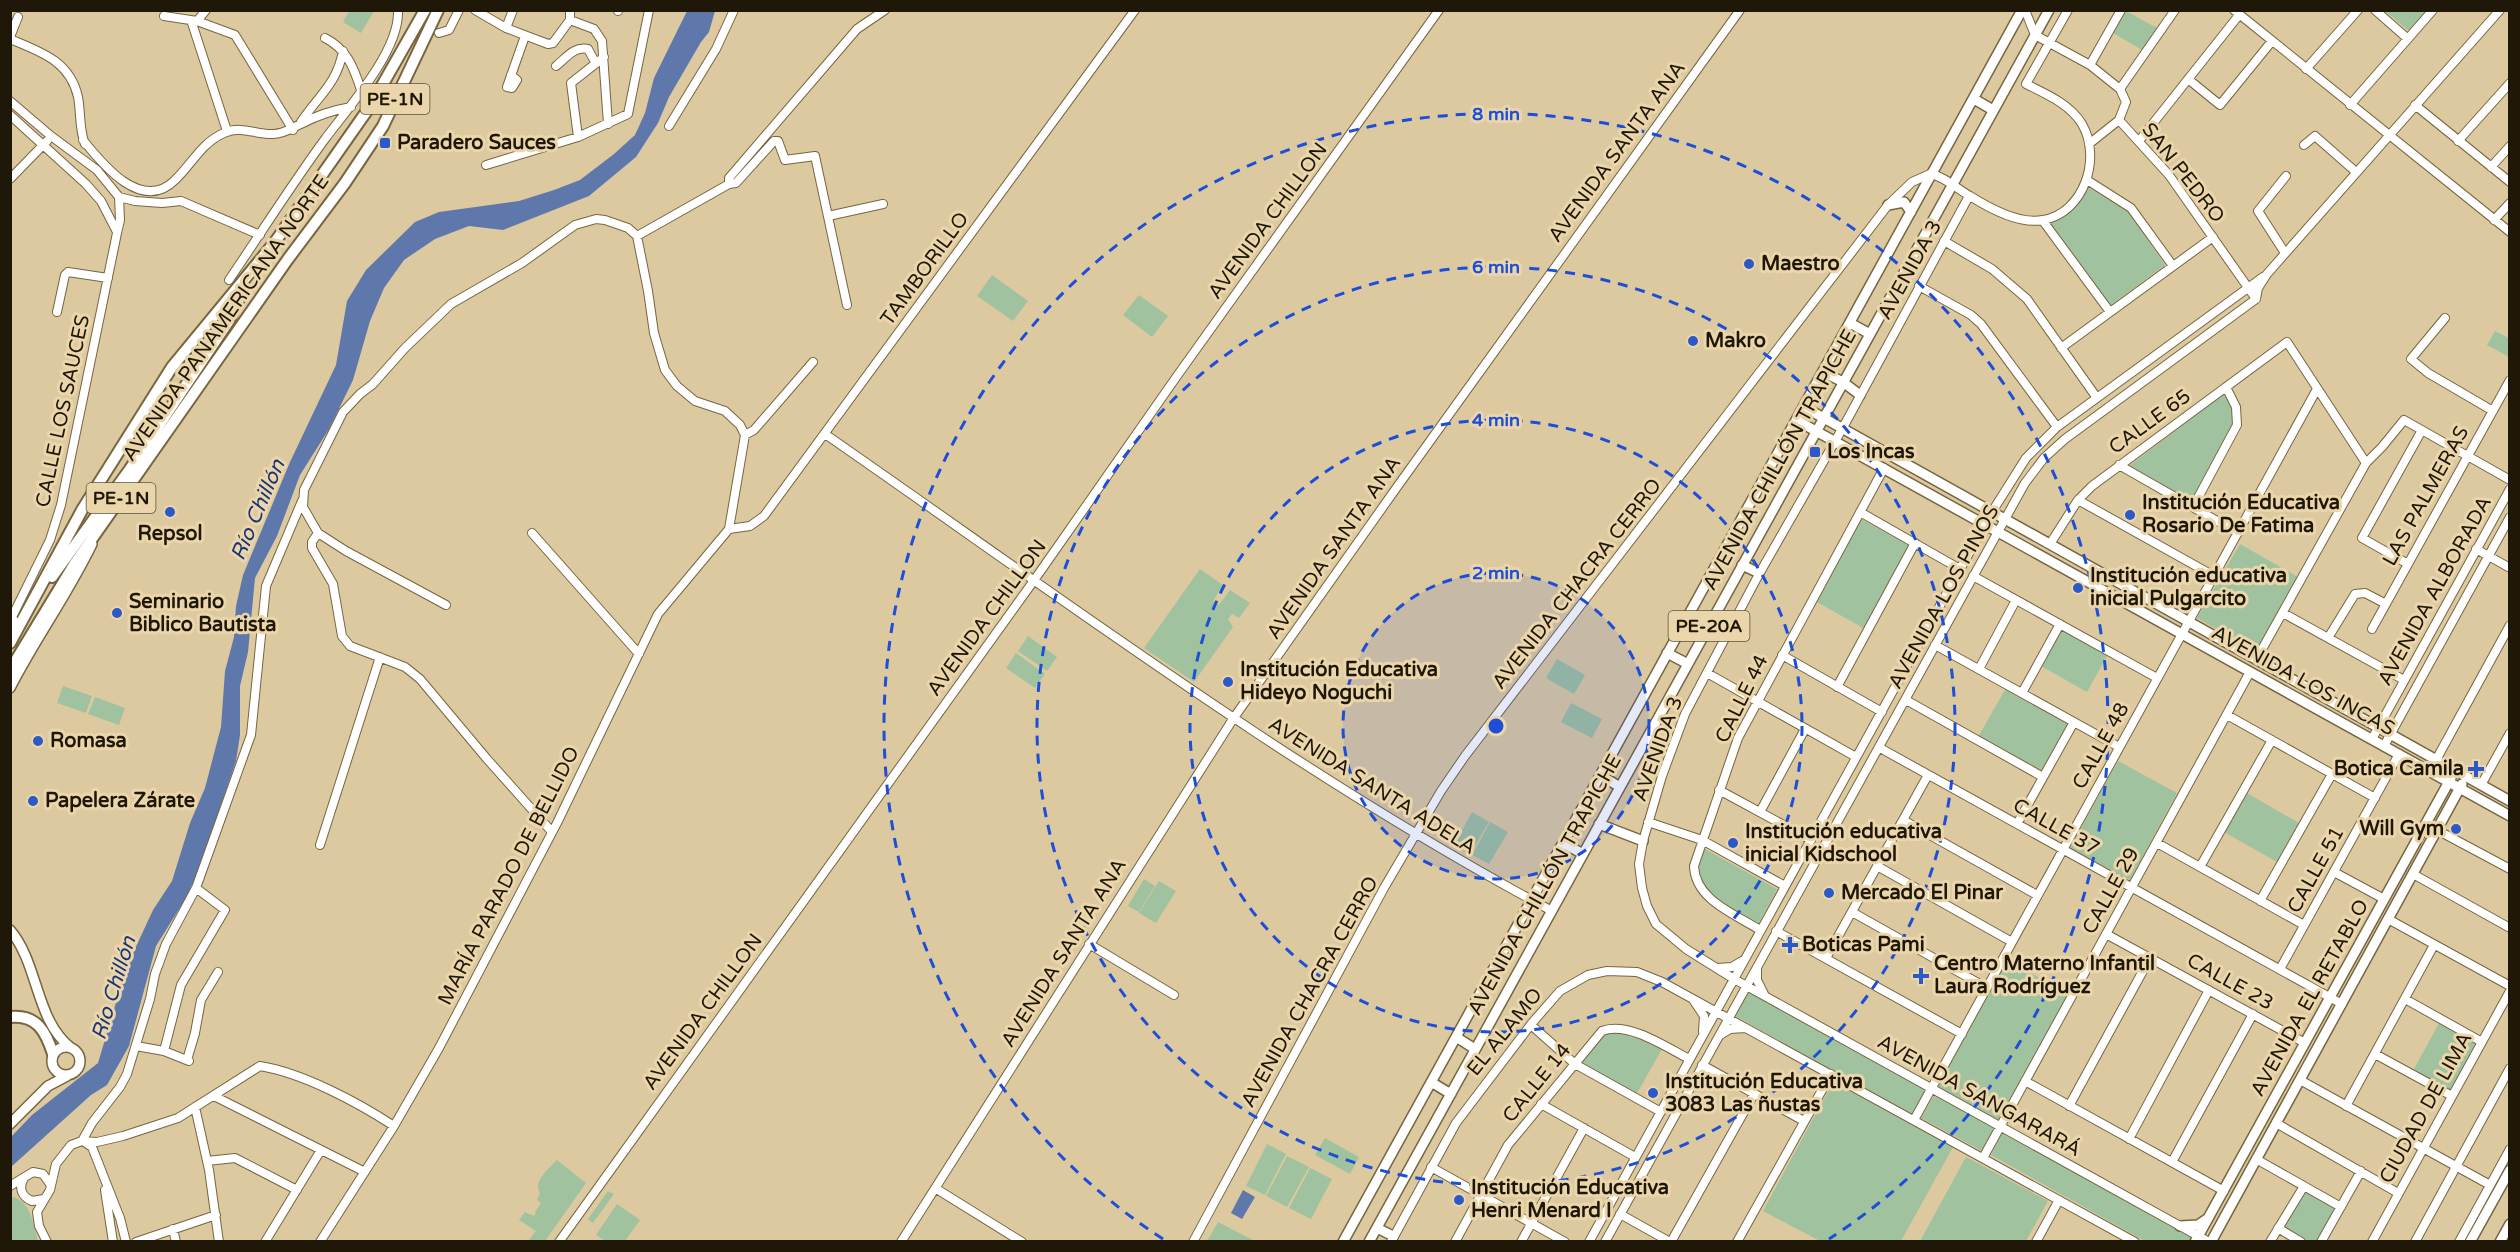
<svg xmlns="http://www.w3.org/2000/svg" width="2520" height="1252" font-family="'Varela Round',sans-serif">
	<rect width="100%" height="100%" fill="#ddc9a0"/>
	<path fill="#a0c29f" d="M349,11h25l-13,22 -18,-11z
		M2126,11l31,17 -15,22 -29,-17z
		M2385,11h42l-18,20z
		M2089,188l39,23 37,54 -54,40 -61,-82 25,-15z
		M992,275l36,26 -15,20 -36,-25z
		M1139,295l29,21 -16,21 -29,-22z
		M2495,331l14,7v19l-22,-12z
		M2224,394l9,16v16l-42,75 -62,-35z
		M1861,519l50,27 -46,83 -50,-28z
		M2240,544l58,33 -42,74 -59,-33z
		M1200,569l23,16 -10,16 6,4 11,-15 20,13 -11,15 -7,-4 -4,5 5,8 -39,55 -50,-34z
		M2062,628l46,26 -21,38 -46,-26z
		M1028,636l29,21 -10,14 -29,-20z
		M1016,653l29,21 -10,14 -29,-20z
		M1557,659l28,16 -11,19 -28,-16z
		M63,686l29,10 -6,17 -29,-10z
		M2006,688l64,36 -28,49 -64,-36z
		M95,697l30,11 -6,17 -31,-11z
		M1571,703l31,16 -10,19 -31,-16z
		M2118,761l59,32 -47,87 -60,-32z
		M2247,793l52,30 -22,39 -53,-30z
		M1472,812l17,10 -19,32 -16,-9z
		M1490,822l18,10 -19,32 -17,-9z
		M1705,849l72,40 -19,35c-15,-10 -56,-29 -59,-47 -1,-9 3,-19 6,-28z
		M1144,879l11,7 -16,26 -11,-6z
		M1159,881l17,10 -20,32 -17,-10z
		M2007,960l62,34 -71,127 -61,-34z
		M1748,990l179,99 -16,26 -177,-100z
		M2439,1023l37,19 -26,49 -37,-20z
		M1611,1032l18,3 33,14 -26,46 -56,-32 24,-28z
		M1833,1082l120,65 -52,94h-81l-57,-30z
		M1935,1094l61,34 -14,23 -61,-33z
		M2002,1133l191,104 -2,4h-46l-154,-86z
		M1325,1138l34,19 -9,17 -35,-19z
		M1267,1144l19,10 -21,41 -19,-9z
		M1287,1156l22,11 -22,40 -21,-11z
		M1966,1157l82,44 -22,40h-106z
		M557,1160l29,23 -41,58h-17l8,-10 -17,-11 6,-8 9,4 2,-3 -1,-1 6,-9 -4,-3 3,-7c-8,-12 9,-24 17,-33z
		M1310,1168l22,11 -21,40 -22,-11z
		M2304,1190l33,19 -19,32h-11l-25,-14z
		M608,1191l6,3 -21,29 -5,-4z
		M14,1197c18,7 19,27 24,44h-27v-43z
		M617,1204l23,16 -15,21h-20l-9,-6z
		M1218,1222l37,19h-48z"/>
	<path fill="#5e78ab" d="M687,11h28l-6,21 -8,10 -32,55 -11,26 -22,34 -47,39 -86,34 -34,-4 -34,13 -31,21 -20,28 -14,33 -17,59 -24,49 -29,46 -23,61 -22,42 -7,74 -8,34v49l-4,26 -37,108 -13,29 -30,48 -27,100 -22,39 -16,10 -80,72 -1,-29 22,-23 66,-52 29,-97 26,-56 19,-29 18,-58 15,-35 16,-61 4,-56 9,-34 2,-31 7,-31 47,-113 46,-97 11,-64 19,-31 49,-48 24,-10 80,-11 35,-11 26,-10 34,-26 21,-19 10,-22 9,-35z
		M1243,1190l12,7 -13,22 -11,-6z"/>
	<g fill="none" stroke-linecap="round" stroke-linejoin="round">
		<g stroke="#77653f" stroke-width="10">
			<path id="minor" d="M475,10l31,18 42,16 5,-1 17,-23v-10
				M2025,10l10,25 55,30 30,24 6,13 -7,18 50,55 87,124
				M2234,10l276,222
				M2375,10l33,29
				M618,11v-1
				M164,16l33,5 38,14 58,95
				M191,20l36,111
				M570,20l24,9 8,12 6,83
				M197,21l9,-11
				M506,28l7,-18
				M439,33l10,-3 10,-20
				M10,37l8,-20
				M325,38c22,11 29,30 36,52
				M10,39c31,13 60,22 68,58 3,15 1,33 7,47
				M2090,65l31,-55
				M556,66c10,-8 18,-20 32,-17l7,13
				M2306,69l52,-59
				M511,75l6,5 -5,8 -5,-1 18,-51
				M2188,79l32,26 52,-64
				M2120,89l55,-79
				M10,101l41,35 46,34 22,27 16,4 27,2 19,-2 79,34
				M2350,105l83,-95
				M2415,105l95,77
				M10,115l76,69 15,17 16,31
				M301,122c17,-26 36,-38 42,-71
				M669,126l47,-77 18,-39
				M578,137l-7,-54 33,-26
				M83,140c20,25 59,73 92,40 17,-16 26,-37 49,-47 18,-8 32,2 49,1 12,0 20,-7 30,-11 15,-8 31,-13 48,-16
				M2139,141l100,-126
				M2458,141l52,-58
				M2089,144l30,-24
				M2304,145l11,-9 41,36
				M486,165l92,-28 50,-23 21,-104
				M2491,167l19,-21
				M10,179l37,-38
				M2087,180l44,28 42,58
				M729,184l7,-1 38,-42h4l7,19 30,-4 32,149
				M1969,196l-123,226 -88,154 -73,138 -23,62 -19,65 -4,23 3,24 5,18 9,18 30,25 48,30 475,263
				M828,216l55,-12
				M2494,220l16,-17
				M2043,221l67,91
				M637,236l92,-52v-6l128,-149 28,-19
				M1944,241l48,28 35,30 70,99
				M2285,253l-27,-42 28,-35
				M229,280c32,-47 63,-96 96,-141 24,-32 73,-87 73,-126
				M1919,286l52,29 10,9 76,103
				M2256,299l2,-11 9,-14 233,-264
				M57,312l8,-37 3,-3 40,6
				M2445,318l-34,41 17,14 65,38
				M2061,348l152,-111
				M825,434c238,165 471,340 727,477
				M745,435l9,-5 59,-68
				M2119,465l119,68
				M2078,500l136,76
				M2193,507l44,-82 -1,-18 -10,-20
				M1860,512l100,57
				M1992,512l34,-54 31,-31 206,-150
				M729,529l21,-3 14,-10 371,-506
				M318,533l-6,9v6l21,36 9,52 8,10 55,21 15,12 67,80 65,73
				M532,533l107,121
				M2050,544l28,-44 14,-14 195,-144 79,121
				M2476,549l34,19
				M2408,564l-46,-26 60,-108
				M1973,576l184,102
				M2283,613l121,67
				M10,629l5,-7 -3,-5 38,-77 11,-35 56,-272 3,-13 -1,-23
				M2372,629l138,-249
				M2328,638l27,-44 10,-1 21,11
				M1935,645l184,102
				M1782,655l100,57
				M2256,660l110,-197 16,-16 22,-27 106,60
				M1979,669l37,-69
				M1707,673l149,84
				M1837,687l78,-144
				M2022,693l38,-69
				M1906,700l137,77
				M2227,715l148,83
				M2372,739l138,-250
				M2384,746l126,-229
				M1880,748l462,256
				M2436,760l74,-135
				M2481,785l29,-52
				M1719,790l92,50
				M1760,812l45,-83
				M1903,820l134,75
				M1648,822l54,18 83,46
				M2017,824l57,-102
				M2437,830l73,39
				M2157,843l147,82
				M320,845l60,-188
				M1877,866l135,76
				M2200,867l72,-127
				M2334,872l50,27
				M2413,874l97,54
				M2260,901l72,-127
				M1852,912l135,76
				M2388,919l122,67
				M1760,930c-25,-16 -65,-30 -66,-64l44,-128 146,-270
				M1776,931l186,103
				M2106,934l199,109
				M1089,944l85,51
				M1826,958l102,-183
				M1717,968l15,-1 10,-6
				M1757,969v11l7,14
				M2280,969l119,-215
				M2405,999l77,43
				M1694,1001l10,15 -1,15
				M1531,1025l44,39 86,48
				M1720,1035l10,-6 15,-1
				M136,1046l28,5 25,10
				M164,1051l17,-66 44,-75 -29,-22
				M2375,1054l77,42
				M187,1060l8,-27 6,-33 17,-28
				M1702,1065l102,56
				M2300,1080l190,105
				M2025,1081l199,110
				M214,1096l151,76
				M1541,1104l94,53
				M2069,1106l81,-148
				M2346,1106l88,-161
				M195,1107l14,63 10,72
				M1914,1120l403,-731
				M2276,1123l122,70
				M2129,1139l80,-149
				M82,1141l10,-18 28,-36 7,-13 23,-75 5,-25 11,-30 30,-56 51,-142 4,-11 15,-149 36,-85
				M83,1141l9,6 28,71 6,24
				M1983,1158l267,-486
				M2256,1159l85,48
				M207,1161l28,-3 62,32
				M2172,1162l81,-148
				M1431,1167l134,75
				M24,1178c-6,10 -2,19 8,23l12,-2
				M10,1186l23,-14 10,2 7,10
				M935,1188l87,54
				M105,1190l8,52
				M1620,1214l50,28
				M2278,1228l23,14
				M173,1229l3,13
				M47,1242l-8,-16 -2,-14 13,-22 6,-26 15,-19 11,-4 15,1 26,-6 55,-18 82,-52c43,7 97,36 134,60
				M136,1242l80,-27
				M265,1242l56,-92
				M320,1242l74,-116 45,-78 118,-225 101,-209 71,-85 16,-94 -5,-10 -15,-14 -30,-10 -18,-15 -12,-16 -11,-37 -6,-42 -11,-55 -9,-8 -23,-8 -9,-1 -21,6 -53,38 -71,41 -46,44 -32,36 -13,10 -17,18 -39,78 -1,17 15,26 28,18 100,54
				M559,1242l476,-663 142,-203 262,-366
				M901,1242l332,-523 164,-232 343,-477
				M1193,1242l191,-354 57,-97 24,-35 423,-551 24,-23 18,-8c14,2 27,15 40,22 19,12 49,29 73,24 41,-7 59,-62 39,-96 -12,-20 -36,-30 -56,-40l42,-74
				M1391,1242l65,-119 76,-100 28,-32 28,-16 19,-4 30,1 25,10 473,260
				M1455,1242l53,-97 94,-114c26,-10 64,16 87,28
				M1521,1242l63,-114
				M1589,1242l396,-718
				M1605,1242l420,-759 19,-25 21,-19 191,-140
				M1671,1242l83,-148
				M1737,1242l94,-168
				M2036,1242l23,-42
				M2270,1242l34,-56
				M2321,1242l40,-71
				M2372,1242l138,-251
				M2415,1242l95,-174
				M2459,1242l51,-93"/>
		</g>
		<g stroke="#77653f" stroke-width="12">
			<path id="major" d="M1974,99l19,11
				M1888,205l16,-3 7,10
				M1850,323l20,11
				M1823,372l20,10 17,13
				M1804,407l706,394
				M1796,420l714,396
				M1742,565l17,8
				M1667,653l21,11
				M10,688c25,-49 58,-94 82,-144
				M1600,775l20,12
				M1599,824l44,17
				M1563,843l20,11
				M10,930c29,34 25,90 61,118
				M1456,1037l19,12
				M52 1061a14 14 0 1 1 28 0a14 14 0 1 1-28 0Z
				M1431,1082l20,12
				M10,1124l38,-38 19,-10
				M2180,1226l18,-1 9,-6
				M1377,1228l16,8
				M1343,1242l679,-1232
				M1369,1242l680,-1232
				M2195,1242l256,-464
				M2211,1242l251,-458
				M2470,1242l40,-72
				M2500,1242l10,-18"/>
		</g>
		<g stroke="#77653f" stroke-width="14">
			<path id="highway" d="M52,577l78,-108 98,-147 16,-34
				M10,643l72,-133 90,-143 103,-125 96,-137 54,-95
				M10,670l65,-107 213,-304 57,-76 38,-57 55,-116
				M10,1017c27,-3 36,15 43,37"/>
		</g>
		<use href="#minor" stroke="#fff" stroke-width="8"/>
		<use href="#major" stroke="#fff" stroke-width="9"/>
		<use href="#highway" stroke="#fff" stroke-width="10"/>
	</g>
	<circle cx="1496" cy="726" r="153" fill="#1d4ed8" fill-opacity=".12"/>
	<g fill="none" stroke="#1d4ed8" stroke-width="3" stroke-dasharray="10 8">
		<circle cx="1496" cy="726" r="153"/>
		<circle cx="1496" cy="726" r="306"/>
		<circle cx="1496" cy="726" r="459"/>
		<path d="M1163 1239A612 612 0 1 1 1829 1239"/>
	</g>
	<g fill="#2b59c7" stroke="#ebd6ac" stroke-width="2">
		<rect x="379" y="137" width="12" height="12" rx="3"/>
		<circle cx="1749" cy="264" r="6"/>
		<circle cx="1693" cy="341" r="6"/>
		<rect x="1809" y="446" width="12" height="12" rx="3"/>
		<circle cx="170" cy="512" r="6"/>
		<circle cx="2130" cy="515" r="6"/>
		<circle cx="2078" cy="588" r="6"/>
		<circle cx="117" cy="613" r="6"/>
		<circle cx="1228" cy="682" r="6"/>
		<circle cx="38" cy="741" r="6"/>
		<path d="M2473 760h6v6h6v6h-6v6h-6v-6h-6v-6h6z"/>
		<circle cx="33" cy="801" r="6"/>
		<circle cx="2456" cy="829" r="6"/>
		<circle cx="1733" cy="843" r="6"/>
		<circle cx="1829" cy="893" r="6"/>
		<path d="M1787 936h6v6h6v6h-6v6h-6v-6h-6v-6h6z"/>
		<path d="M1918 967h6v6h6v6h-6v6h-6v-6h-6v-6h6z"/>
		<circle cx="1653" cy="1093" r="6"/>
		<circle cx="1459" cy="1200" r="6"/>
	</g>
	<g text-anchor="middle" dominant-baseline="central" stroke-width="6" stroke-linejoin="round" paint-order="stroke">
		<g fill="#ebd6ac" stroke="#5c5139" stroke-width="1.5">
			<rect x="360.5" y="84" width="69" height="30" rx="4.5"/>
			<rect x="86.5" y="483" width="69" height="30" rx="4.5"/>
			<rect x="1668.5" y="611" width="81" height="30" rx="4.5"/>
		</g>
		<g font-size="18" font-weight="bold" fill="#1f1808">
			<text x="395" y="99">PE-1N</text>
			<text x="121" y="498">PE-1N</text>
			<text x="1709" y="626">PE-20A</text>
		</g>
		<g font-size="20" font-weight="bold" fill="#1f1808" stroke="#ebd6ac" text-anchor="start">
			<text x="397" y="143">Paradero Sauces</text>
			<text x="1761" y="264">Maestro</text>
			<text x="1705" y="341">Makro</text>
			<text x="1827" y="452">Los Incas</text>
			<text x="2142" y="503">Institución Educativa<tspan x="2142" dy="23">Rosario De Fatima</tspan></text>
			<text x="170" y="534" text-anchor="middle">Repsol</text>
			<text x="2090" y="576">Institución educativa<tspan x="2090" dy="23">inicial Pulgarcito</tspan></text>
			<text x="129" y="602">Seminario<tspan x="129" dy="23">Biblico Bautista</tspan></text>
			<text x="1240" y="670">Institución Educativa<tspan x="1240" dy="23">Hideyo Noguchi</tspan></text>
			<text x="50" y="741">Romasa</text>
			<text x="2464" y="769" text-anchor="end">Botica Camila</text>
			<text x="45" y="801">Papelera Zárate</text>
			<text x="2444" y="829" text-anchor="end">Will Gym</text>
			<text x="1745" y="832">Institución educativa<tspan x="1745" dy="23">inicial Kidschool</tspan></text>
			<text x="1841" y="893">Mercado El Pinar</text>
			<text x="1802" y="945">Boticas Pami</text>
			<text x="1934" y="964">Centro Materno Infantil<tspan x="1934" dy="23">Laura Rodríguez</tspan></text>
			<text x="1665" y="1082">Institución Educativa<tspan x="1665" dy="23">3083 Las ñustas</tspan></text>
			<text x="1471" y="1188">Institución Educativa<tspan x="1471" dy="23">Henri Menard I</tspan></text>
		</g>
		<g font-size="20" fill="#1f1808" stroke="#ebd6ac">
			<text transform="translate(1617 152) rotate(-54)">AVENIDA SANTA ANA</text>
			<text transform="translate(2183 173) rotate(52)">SAN PEDRO</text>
			<text transform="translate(1268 221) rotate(-54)">AVENIDA CHILLON</text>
			<text transform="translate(925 269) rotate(-54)">TAMBORILLO</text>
			<text transform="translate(1910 270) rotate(-61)">AVENIDA 3</text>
			<text transform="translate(226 318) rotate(-55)">AVENIDA PANAMERICANA NORTE</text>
			<text transform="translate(63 411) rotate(-78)">CALLE LOS SAUCES</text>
			<text transform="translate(2150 422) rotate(-36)">CALLE 65</text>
			<text transform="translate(1780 460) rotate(-61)">AVENIDA CHILLÓN TRAPICHE</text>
			<text transform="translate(2426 496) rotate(-61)">LAS PALMERAS</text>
			<text transform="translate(1334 548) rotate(-55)">AVENIDA SANTA ANA</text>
			<text transform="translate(1577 584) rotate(-52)">AVENIDA CHACRA CERRO</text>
			<text transform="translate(2435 591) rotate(-61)">AVENIDA ALBORADA</text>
			<text transform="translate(1944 597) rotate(-61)">AVENIDA LOS PINOS</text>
			<text transform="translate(987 618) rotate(-54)">AVENIDA CHILLON</text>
			<text transform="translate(2303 681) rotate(29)">AVENIDA LOS INCAS</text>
			<text transform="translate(1742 699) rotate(-64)">CALLE 44</text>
			<text transform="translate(2101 746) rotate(-61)">CALLE 48</text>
			<text transform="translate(1658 749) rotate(-70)">AVENIDA 3</text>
			<text transform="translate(1372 786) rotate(32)">AVENIDA SANTA ADELA</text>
			<text transform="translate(2056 827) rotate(29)">CALLE 37</text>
			<text transform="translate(2316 870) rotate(-61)">CALLE 51</text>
			<text transform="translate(509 876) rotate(-63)">MARÍA PARADO DE BELLIDO</text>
			<text transform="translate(1545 885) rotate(-61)">AVENIDA CHILLÓN TRAPICHE</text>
			<text transform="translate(2111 891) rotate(-61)">CALLE 29</text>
			<text transform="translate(1064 953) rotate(-58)">AVENIDA SANTA ANA</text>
			<text transform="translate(2230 982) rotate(29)">CALLE 23</text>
			<text transform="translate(1310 992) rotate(-61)">AVENIDA CHACRA CERRO</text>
			<text transform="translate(2310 998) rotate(-61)">AVENIDA EL RETABLO</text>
			<text transform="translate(703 1012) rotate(-54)">AVENIDA CHILLON</text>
			<text transform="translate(1505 1032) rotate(-51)">EL ALAMO</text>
			<text transform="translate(1537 1083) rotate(-51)">CALLE 14</text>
			<text transform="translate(1979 1096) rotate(29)">AVENIDA SANGARARÁ</text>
			<text transform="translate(2426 1108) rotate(-61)">CIUDAD DE LIMA</text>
		</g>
		<g font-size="21" font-style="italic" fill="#1a3576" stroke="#ebd6ac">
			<text transform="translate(258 510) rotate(-67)">Río Chillón</text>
			<text transform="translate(114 988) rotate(-73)">Río Chillón</text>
		</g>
	</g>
	<circle cx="1496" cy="726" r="9" fill="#1d4ed8" stroke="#ebd6ac" stroke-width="3"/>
	<g font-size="18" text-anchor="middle" font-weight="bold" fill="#1d4ed8" stroke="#ebd6ac" stroke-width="6" stroke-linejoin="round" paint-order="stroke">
		<text x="1496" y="120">8 min</text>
		<text x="1496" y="273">6 min</text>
		<text x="1496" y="426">4 min</text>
		<text x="1496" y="579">2 min</text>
	</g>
	<rect width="2520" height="1252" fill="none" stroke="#1f1808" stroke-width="24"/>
</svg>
